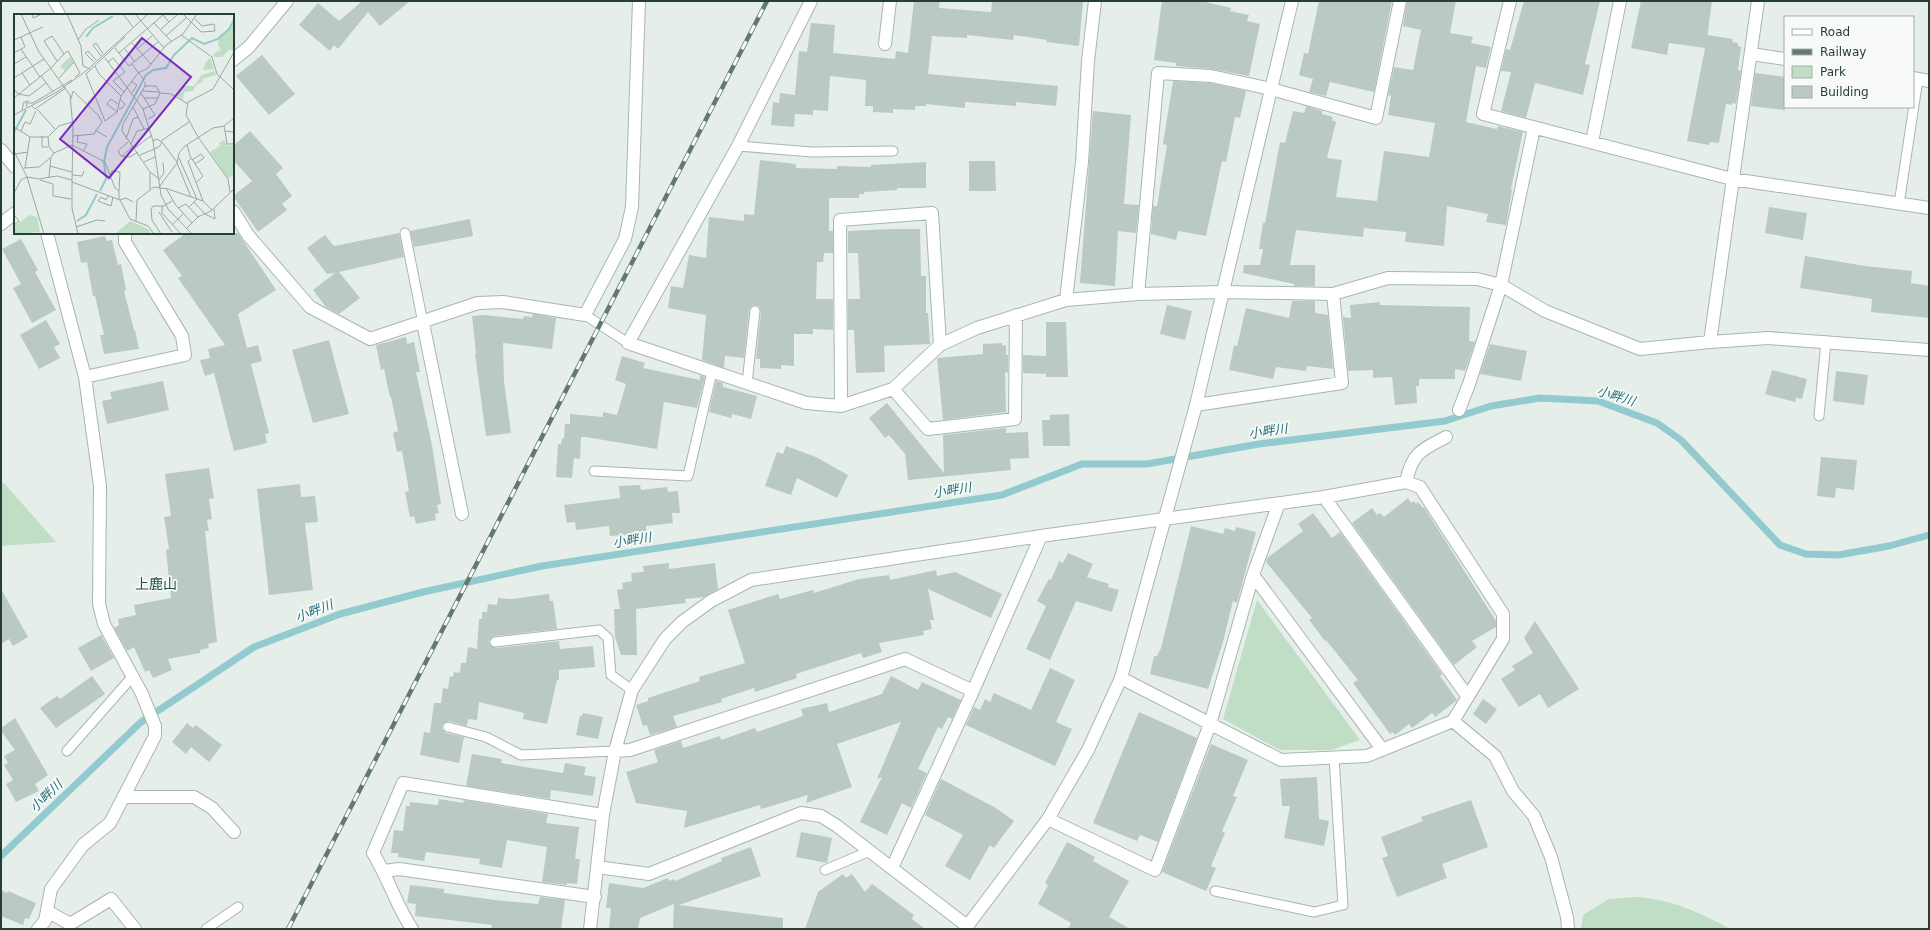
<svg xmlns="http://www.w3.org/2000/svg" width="1930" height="930" font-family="'DejaVu Sans','Noto Sans JP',sans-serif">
	<rect width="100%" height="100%" fill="#e6eeea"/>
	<path fill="#c0ddc6" d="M4,483l52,59 -55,4v-61z
		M1257,600l103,140 -29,10h-51l-57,-31z
		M1635,897c36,2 64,15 95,32h-149l2,-14 26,-16z"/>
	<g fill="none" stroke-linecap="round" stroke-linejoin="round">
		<path stroke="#92cacf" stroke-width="7" d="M1,856l140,-134 113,-75 86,-33 83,-22 119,-26 460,-71 80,-31h65l112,-20 186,-23 46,-15 49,-8 58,3 59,22 24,17 99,105 26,9 32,1 51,-9 40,-11"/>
	</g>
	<path fill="#bbc9c3" d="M358,1h52l-30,25 -12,-14 -30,37 -4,-4 -4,6 -31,-26 19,-22 21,18 21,-18z
		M914,1h26l-1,7 52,4 1,-11h91l-4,45 -33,-4 1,-2 -33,-5 -1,5 -46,-5v3l-35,-2 -4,38 130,12 -2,20 -40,-4v4l-51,-4v6l-39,-4v2h-11v4l-22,-1v4l-20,-1v-6h-8l1,-26 -36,-4 -2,35 -15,-1v5l-18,-1 -1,13 -23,-2 2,-23 6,1 1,-10 15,2 4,-44 8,1 4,-29 24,2 -2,28 62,6 1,-8 12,2z
		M1162,1h39l30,7 -1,3 19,4 -2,6 13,3 -11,52 -37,-7 -36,-3v-3l-22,-3z
		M1319,1h73l-18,91 -44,-10 -4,14 -17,-4 4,-13 -14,-4 5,-22 4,1z
		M1407,1h49l-6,32 23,4 -2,6 20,4 -5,21 -10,-2 -10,56 31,7 1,-3 25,6 -12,57 1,1 -6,35 -20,-3 2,-8 -41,-8 -3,40 -39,-4 1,-10 -42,-4 -1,9 -67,-7 -6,35h25v21h-21v-2l-51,-11 1,-8h16l3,-16h-4l4,-26h2l15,-81 5,1 8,-32 11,2 2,-7 16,5v3l11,3 -1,3 4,2 -9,36 15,2 -6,37 41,4 7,-50 45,6 6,-34 -47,-8 3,-19 -3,-1 6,-28 19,3 8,-40 -18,-4z
		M1524,1h76l-15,63 5,1 -7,30 -48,-12 -9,35 -25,-7 10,-39 -10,-1 5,-22 4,1z
		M1641,1h71l-5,37v-3l26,4 -1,3 6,1v3l3,1 -3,23 3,1 -5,33 -4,-1v2l-6,-1 -7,39 -9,-1 -1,3 -22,-4 18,-93 -36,-5 -2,12 -36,-7z
		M262,55l33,39 -26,21 -33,-39z
		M1755,73l30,4v33l-34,-4z
		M1173,81l37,2 36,8 -6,27 -5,-1 -9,45 -4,-1 -16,75 -28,-5 -2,9 -25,-6 2,-28h4l10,-61 -4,-1z
		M1093,111l38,4 -7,89 15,1 -3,28 -18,-2 -3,55 -35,-3z
		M250,131l33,37 -7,6 16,22 -10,8 5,6 -29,22 -25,-36 19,-15 -19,-21v-14z
		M760,160l36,4v4l41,1v-3l34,1v-2l55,-3v26h-29v2l-33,2v2h-5v4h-30v33h4v22h-9l-1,9h-6l-1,37h17v31l-20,-1v5h-19v32l-13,-1v4l-21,-1v-9h-4l5,-48 -2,-5 -6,-1 -4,5 -5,48 -19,-2 -1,12 -22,-8 4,-45 -38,-7 3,-22 12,2 6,-33 17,3 3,-41 35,4v-7l10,1z
		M969,161h26l1,30h-27z
		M1769,207l38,6 -4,27 -38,-7z
		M470,219l3,17 -59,11 -4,-16z
		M890,229h30l1,47h5v37h2l2,31 -46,2 1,26 -29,1 -2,-43h-6v-31h12l-2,-46h-10v-22z
		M186,233h52l38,57 -38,24 9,34 11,-3 4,16 -11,3 18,69 -4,1 2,9 -33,8 -20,-78 -9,3 -5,-16 10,-2 -2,-9 17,-4 -47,-67 4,-2 -19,-26z
		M399,233l5,24 -65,15 21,26 -21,16 -13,-7 -13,-17 22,-17 -8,1 -20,-26 18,-13 9,11z
		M105,236l2,5 5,-1 6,25 3,-1 5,26 -2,1 10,39h1l4,19 -35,5 -4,-19h4l-9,-39h-2l-6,-34 -6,1 -4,-21z
		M21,239l17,31 -3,2 21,38 -24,13 -19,-35 8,-4 -19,-35z
		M1805,256l60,10 47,5 -1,12 18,3v32l-58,-6 1,-13 -72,-11z
		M1292,301h23v12l13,2 5,54 -26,-3 -1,5 -30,-4 -3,12 -44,-9 5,-25 3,1 9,-38 43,10z
		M1380,302v3l90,2 -1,34 6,1 -10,29 -10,-2v10h-36v7h-3l1,17 -22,2 -3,-28 -19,1v-8l-25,1 -5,-54 8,1 -1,-13z
		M1167,305l25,6 -7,29 -25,-6z
		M533,314l23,4 -4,31 -49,-6 1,39 7,51 -25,3 -11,-82 1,-1 -4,-37 12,-1 39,4 1,-3 8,1z
		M46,320l14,24 -6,3 6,11 -21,11 -19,-34z
		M1046,322h20l2,55h-22v-3l-23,-1v-18l23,1z
		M406,337l1,7 7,-2 6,30h-4l16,73 9,59 -4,1 2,8 -4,1 1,6 -20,4 -2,-8 -4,1 -5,-25 4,-1 -7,-40 -5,1 -4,-19 5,-2 -7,-34h-1l-6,-28 -3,1 -5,-25z
		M329,340l20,74 -36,9 -21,-73z
		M1002,343v3l4,-1v10h2v18l-3,-1 1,40 -63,8 -6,-62 46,-4v-10z
		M1490,344l37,7 -6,30 -41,-7z
		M622,356l23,7 -2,5 57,12v-5l5,2 -8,31 -33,-6 -7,47 -71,-12h-5l-1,22 -6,-1 -2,20 -16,-1 2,-33h3l1,-6 2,1 1,-15h5v-10l33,3v-5l14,3 9,-31 -11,-4z
		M1772,370l35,9 -5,20 -6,-1 -1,4 -30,-8z
		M1836,371l32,4 -4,30 -31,-4z
		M163,381l6,29 -62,14 -5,-23 10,-2 -2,-7z
		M716,381l7,2v4l34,9 -6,23 -19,-5 -1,4 -22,-6z
		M887,403l57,70 -1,-38 63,-7v5l22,-1 1,26 -19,1 1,11 -103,10 -3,-26 -16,-19 -4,3 -16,-20z
		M1069,414l1,32h-27l-1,-26h8v-5z
		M786,446l30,11 32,18 -11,23 -40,-20 -6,17 -26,-9 12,-34 6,2z
		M1821,457l36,3 -3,30 -18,-2 -1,10 -18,-2z
		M209,468l5,30 -5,1 3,20 -5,1 2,11h-4l12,111 -9,2 1,4 -9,2v3l-32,6 4,11 -19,8 -4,-8 -4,2 -11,-25 -7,4 -13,-23 5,-3 -1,-6 18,-4 -2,-10 37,-7 -5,-48 3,-1 -5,-32 7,-1 -6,-42z
		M300,484l1,13 14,-1 3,26 -13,1 8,67 -44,5 -12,-106z
		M640,485l1,5 26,-3 1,5 10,-1 2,22h-8l1,10 -27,3v7l-36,3 -1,-10 -33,4 -1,-8 -8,1 -3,-18 56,-7 -1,-12z
		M1408,498l3,5 3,-2 2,3 2,-2 5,6 1,-1 72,114v6l-24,14 5,6 -23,18 -102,-142 20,-15 5,7 3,-2 4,4z
		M1313,513l19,25 8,-6 102,142 -2,2 17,24 -22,17 -3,-4 -20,15 -3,-4 -14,11 -2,-3 -3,2 -37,-51 5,-3 -32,-40 -1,1 -16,-21 3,-2 -46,-56 1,-4 36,-27 -5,-7z
		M1191,526l32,8 2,-6 10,3 1,-4 20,5 -19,71 -4,-2 -10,41 -15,47 -58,-15 4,-18h3l4,-8z
		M1068,553l25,11 -6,13 22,7 -1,3 11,3 -7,22 -36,-11 -26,59 -24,-11 20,-43 -9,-5 12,-22 2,1 8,-19 4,2z
		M669,563v6l46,-6 3,26 -14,8 -19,2 1,4 -50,6 1,46h-16l-6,-18 -1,-28h6l-3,-19 6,-1 -1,-6 10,-2 -1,-8 13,-1 -1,-6z
		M936,570l1,6 18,-4 47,22 -11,24 -63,-29 6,31h-4l2,9 -9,2 1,4 -45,8 3,9 -19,6 -2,-5 -65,21 1,4 -42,14 -1,-4 -33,11 1,3 -49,14 4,11 -27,8 -3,-10 -4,1 -7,-21 12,-4v-3l52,-17 -1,-4 46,-14 -17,-53 50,-16 2,5 33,-9 1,3 45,-14 30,-4 1,5z
		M1,589l27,48 -15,9 -4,-7 -8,5z
		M549,594l1,7h3l4,28 -63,7 -5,4 1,5 6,3 63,-7 1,8 33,-3 2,21 -36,3v10h-2l-10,44 -24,-5 1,-6 -45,-11 -2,18 -9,-1 -1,7 -18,-5 -7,4v4l4,4 18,4 -5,26 -39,-8 4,-23 6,1 4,-30h7l2,-15 5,1 2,-13 3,1 1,-5 6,1 1,-10h5l2,-16 9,2 2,-30h3v-7h5l1,-8 9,1 1,-7 13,1z
		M1535,621l44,68 -31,19 -8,-14 -21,13 -18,-28 14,-9 -3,-4 21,-13 -9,-15z
		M101,635l13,23 -23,13 -13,-23z
		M1050,668l25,12 -19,42 16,7 -17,37 -89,-41 8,-18 6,3 5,-11 5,3 4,-9 37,17z
		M92,676l13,18 -49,34 -16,-20 17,-12 3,3z
		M891,676l27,14 4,-8 39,18 -9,19 -4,-2 -6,12 -4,-2 -20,42 9,4 -16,35 -9,-5 -15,32 -27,-13 22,-45 -5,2 24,-57 -64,22 15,43 -46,16 2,-8 -47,14 -1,-4 -76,23 3,-17 -51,-8 -10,-31 32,-10 -4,-12 27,-9 2,7 37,-12 1,4 34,-12 2,4 46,-16 -2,-7 26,-6 2,9 53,-18z
		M1483,699l14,10 -11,15 -13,-10z
		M1139,712l58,26 -39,104 -18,-7 -3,6 -44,-18z
		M583,713l20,4 -5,22 -22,-4 4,-19h2z
		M15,718l33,57 -13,9 4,7 -23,11 -10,-18 7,-4 -9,-15 4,-2 -4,-7 11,-6 -14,-19v-3z
		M187,723l6,5 3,-3 26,20 -13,17 -18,-15 -5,7 -14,-12z
		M1211,744l37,16 -15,36 4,1 -15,34 3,2 -14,33 5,2 -10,23 -44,-19z
		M472,754l30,5 -1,4 62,10 2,-10 21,4 -2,8 12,2 -3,19 -42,-6 -1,9 -84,-13z
		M1317,777l2,42 10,2 -5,25 -40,-8 6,-32h-8l-2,-27z
		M941,779l55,29 18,13 -20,27 -4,-3 -20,35 -25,-14 18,-31 -38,-20z
		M439,799l24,4 1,-3 84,14 -2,9 33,4 -4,32h5l-3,25 -10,-1v2l-25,-3 5,-35 -40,-7 -5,28 -23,-4 1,-5 -54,-7 -2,9 -26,-4v-4h-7l3,-23 9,1 3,-25h4v-4l28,3z
		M1471,800l17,47 -46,17 5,14 -50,19 -15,-39 6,-2 -7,-19 42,-16 -2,-4z
		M801,832l31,6 -5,25 -31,-6z
		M1067,842l28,15 -2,4 36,20 -20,36 21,12h-62l3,-6 -33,-19 10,-19 -3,-2z
		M751,847l10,29 -82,29 104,13v11h-110l1,-25 -34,14 -2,11h-29l2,-21h-5l3,-25 34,5 25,-10 1,3 5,-2 1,2 47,-20 -1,-3z
		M843,874l3,4 6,-4 13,18 7,-8 42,31 -2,4 13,10h-120l13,-37z
		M410,885l34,4v4l51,7 43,4 2,-7 25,3 -4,29h-70l1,-4 -77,-9 1,-12 -9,-1z
		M1,890l6,3 1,-2 28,12 -7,16 -4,-1 -2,7 -22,-9z"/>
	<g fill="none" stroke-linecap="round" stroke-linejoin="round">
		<g stroke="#a9b6b0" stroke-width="11">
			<path id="service" d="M53,1l8,14
				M738,146l74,6 81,-1
				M1899,204l19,-125
				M405,233l18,90
				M585,315l43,28
				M747,383l8,-72
				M1819,416l7,-75
				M594,471l94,5 24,-104
				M495,642l104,-12 9,8 3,37 21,15
				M448,727l38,10 35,18 94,-4
				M67,751l66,-75
				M825,870l45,-19
				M1215,891l99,21 29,-7 -9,-148
				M206,929l32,-22"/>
		</g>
		<g stroke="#a9b6b0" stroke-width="14">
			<path id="minor" d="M811,1l-73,145 -110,197 178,60 35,3 52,-17 47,-44 37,-17 89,-28 72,-6 84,-2 111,2 55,-16 89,1 24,6 44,26 95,38 70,-7 58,-4 161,12
				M1510,1l-27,113 249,65 197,29
				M885,44l5,-43
				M1751,54l34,5
				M1913,78l16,3
				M1592,142l28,-141
				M1,150l14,17
				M233,211l15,24 62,72 60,32 108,-36 25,-1 82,13 40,-76 7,-32 7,-206
				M1138,294l20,-221 53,3 60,13 105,29 24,-117
				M1066,300l16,-138 6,-101 7,-60
				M423,323l39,191
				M1710,342l48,-341
				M85,377l100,-22 -3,-19 -57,-94v-9
				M893,389l35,40 87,-10 1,-104
				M1196,405l146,-22 -9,-89
				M841,406l-1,-186 92,-7 8,132
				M1459,410l10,-26 32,-99 33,-157
				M1324,497l144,200
				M1253,575l129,174
				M1121,678l160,82 86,-4 86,-35 50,-82v-25l-83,-127 -14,-5c6,-29 15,-32 40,-45
				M1453,721l42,35 18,35 21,25 17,41 16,60 1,12
				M615,751l15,-1 275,-91 68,32
				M123,797h71l18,11 22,24
				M1048,819l107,51 55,-146 43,-149 26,-72
				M597,867l52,7 152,-61 20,3 16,10 130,100
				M892,868l81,-177 68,-155
				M385,871l14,-2 196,28
				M47,911l23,13 41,-25 24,30
				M38,929l7,-8 6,-32 32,-44 27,-22 45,-87v-10l-13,-32 -38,-70 -5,-20 1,-118 -15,-109 -38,-144
				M412,929c-16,-24 -24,-52 -39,-76l30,-70 200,32
				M590,929l13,-114 12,-64 17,-61 33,-51 17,-17 29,-21 40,-21 290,-44 283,-39 82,-15"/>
		</g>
		<g stroke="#a9b6b0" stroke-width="14">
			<path id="tertiary" d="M233,60l16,-13 38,-46
				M1,224l14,-11
				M965,929l83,-110 40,-69 33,-72 75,-273 96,-404"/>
		</g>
		<use href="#service" stroke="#fff" stroke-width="9"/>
		<use href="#minor" stroke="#fff" stroke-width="12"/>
		<use href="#tertiary" stroke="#fff" stroke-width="12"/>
		<g stroke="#607a71" stroke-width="4.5">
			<path id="rail" d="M288,929l479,-928"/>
		</g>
		<use href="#rail" stroke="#f7faf8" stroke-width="3" stroke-dasharray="9" stroke-linecap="butt"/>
	</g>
	<g text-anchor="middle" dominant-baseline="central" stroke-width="3.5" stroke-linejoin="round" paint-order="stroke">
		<g font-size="13" font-style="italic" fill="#227179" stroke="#f7faf8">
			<text transform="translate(1616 396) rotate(17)">小畔川</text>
			<text transform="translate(1268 431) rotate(-8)">小畔川</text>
			<text transform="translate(952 490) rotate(-9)">小畔川</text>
			<text transform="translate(632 540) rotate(-9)">小畔川</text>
			<text transform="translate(314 611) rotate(-21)">小畔川</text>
			<text transform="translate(46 796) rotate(-44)">小畔川</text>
		</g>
		<g font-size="14" fill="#225142" stroke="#f7faf8">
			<text x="156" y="584">上鹿山</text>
		</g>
	</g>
	<g transform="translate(14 14)">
		<rect width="220" height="220" fill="#e6eeea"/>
		<path d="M220,6v31l-5,-1 -7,7h-8l-1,-3 8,-4 -3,-5 1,-9 12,-9zM56,43l3,5 -8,9 -5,-5zM196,43l4,12 -11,1 2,-6zM201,57l1,4 -14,4 1,3 -7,3 -3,6 -9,1 -1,8 -8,-5 9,-9h10l8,-11zM210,126l3,5 7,1v29l-6,3 -18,-26 10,-6 -1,-3zM16,201l7,2 3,15 -26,2v-8zM116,207l18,8 3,5h-36z" fill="#c0ddc6"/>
		<path fill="none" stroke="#92cacf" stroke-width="2" d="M72,23l7,-9 20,-12M0,118l12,-22M86,177l6,-12 -2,-17 3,-15 39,-72 7,-5 13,-2 8,-13 18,-17 12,6 14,-5 11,-10 5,-9M63,207l9,-6 11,-21"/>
		<path fill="none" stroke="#99a8a2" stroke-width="1" d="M7,0l18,38 31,43 3,33 -1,54M18,0l1,4 9,-4M53,0l14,32 2,20 7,3M109,0l10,13M121,0l29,34M169,0l18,18 14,-1 -1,-7 -12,2 -7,-7M140,9l17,18M146,16l18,-16M167,21l31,22 5,17 17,16M152,22l20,-18M7,23l4,10 -4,2M111,23l-39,37 19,47 12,-9 4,-16 17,-23 10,-5 18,-23 17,-11 14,-20M0,26l29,-13M64,26l8,-11 13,-9M118,29l19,21M101,34l14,18 29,-24M111,35l10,13M123,35l15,-13M0,39l7,-4 19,28M105,39l44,-38 6,7M87,42l-8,-11 3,-2 7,11M91,44l38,51 10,32 8,54 7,14 24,25M60,48l6,11 -5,4M80,48l-9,-9 3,-2 8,9M94,48l5,-4 12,14 -12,9 11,11M0,50l12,-7M118,50l12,16M81,52l4,8 22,22M8,59l8,12M27,62l12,16M0,64l30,-19M45,64l15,-16 -6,-11 -4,3M118,68l5,3 -5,8M131,72l-22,38 -1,7 28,41 8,6M0,75l4,5 11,2 17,-13M129,77l16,1M127,79l14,22 -7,4M146,79l11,1 17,10M0,84l37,-30 13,-14 -12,-18 -8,5 13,20M130,84h14M57,85l2,-8 25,24 4,7 -8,12 -21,2M18,92l3,3 31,-21M13,93l-1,-4h7l39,-23M119,93l11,22M23,95l18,20M105,95l3,-1 3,-4 -5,-5M129,95l12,-5 5,-11 -4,-7h-11v-4M8,96l2,-8 5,-1M103,98l-10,-8 4,-5 7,5M0,101l43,-23 29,-21 62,-57M210,112l1,5 9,1M0,113l16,10M81,116l12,7M7,117l4,-9 5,2 6,-13M211,117l2,13h7M28,122v11h6M64,122l-1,6 10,2 -3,6M34,123l11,-11 13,-4M112,125l7,-20 5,-2M147,127l28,-19M114,128l-10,9 3,5 9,1 8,-5M148,128l15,20M117,130l6,-13 13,-3M173,131l3,11 13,20 -6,6M121,134l17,-13M0,137l13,26 17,57M1,140l13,-2M126,141l19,-8 3,-5 -5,-3 -4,2M108,142l11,-10M165,144l18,41 -8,8M177,145l-3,2 15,40M178,146l9,-6 3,4 -9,6M130,148l11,-5M163,149l14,34M36,152l22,6M10,154l15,-1 11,-9M11,154l5,-31h18l1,10 5,6M136,159v16M58,161l10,1 2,-5M96,161l2,-4 8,1 -1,19M35,163l2,-20 3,-4 18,-8 33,17 10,26 4,3v9M26,166l13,4v12l18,3M145,166l5,-7 -1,-10M145,173l18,-24 2,-10 6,-7 28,-18 11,-2 10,-8M152,174l9,16 17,19M216,178l-2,-13 -30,-42 -12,-22 2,-13 25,-13 21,-37M0,179l7,-13 6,-3 12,2 18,-3 15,4M94,182l-2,4 -5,-3 -3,4 13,5 2,-9M106,186l6,-2 7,4M158,187l-10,6v6l19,21M180,188l11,12 10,5 -1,-10M164,194l8,-4 12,13M145,198l13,20M0,201l5,6 -5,4M122,207l1,-21 17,-13 14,2 35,12 9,9M158,211l11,-11M62,213l21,-7 8,1M173,214l11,-11 13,-6 23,-22M64,220l-6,-26v-26l48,18 10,19 18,7 6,8M147,220l-9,-14 -1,-11 2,-3h10"/>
		<path fill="#7b2cbf" fill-opacity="0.15" stroke="#7b2cbf" stroke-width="2" d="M128,24l49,39 -82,101 -49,-39z"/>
		<rect width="220" height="220" fill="none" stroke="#263f36" stroke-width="2"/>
	</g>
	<rect width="1930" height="930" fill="none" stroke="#263f36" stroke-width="4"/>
	<rect x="1784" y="16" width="130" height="92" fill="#f7faf8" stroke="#a3afaa"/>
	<rect x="1792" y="29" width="20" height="6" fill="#ffffff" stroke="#a3afaa"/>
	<text x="1820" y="36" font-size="12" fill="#263f36">Road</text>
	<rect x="1792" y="49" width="20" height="6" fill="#607a71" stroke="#a3afaa"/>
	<text x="1820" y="56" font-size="12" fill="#263f36">Railway</text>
	<rect x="1792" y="66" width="20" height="12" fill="#c0ddc6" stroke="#a3afaa"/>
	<text x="1820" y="76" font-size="12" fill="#263f36">Park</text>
	<rect x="1792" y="86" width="20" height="12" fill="#bbc9c3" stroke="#a3afaa"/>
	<text x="1820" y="96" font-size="12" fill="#263f36">Building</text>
</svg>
